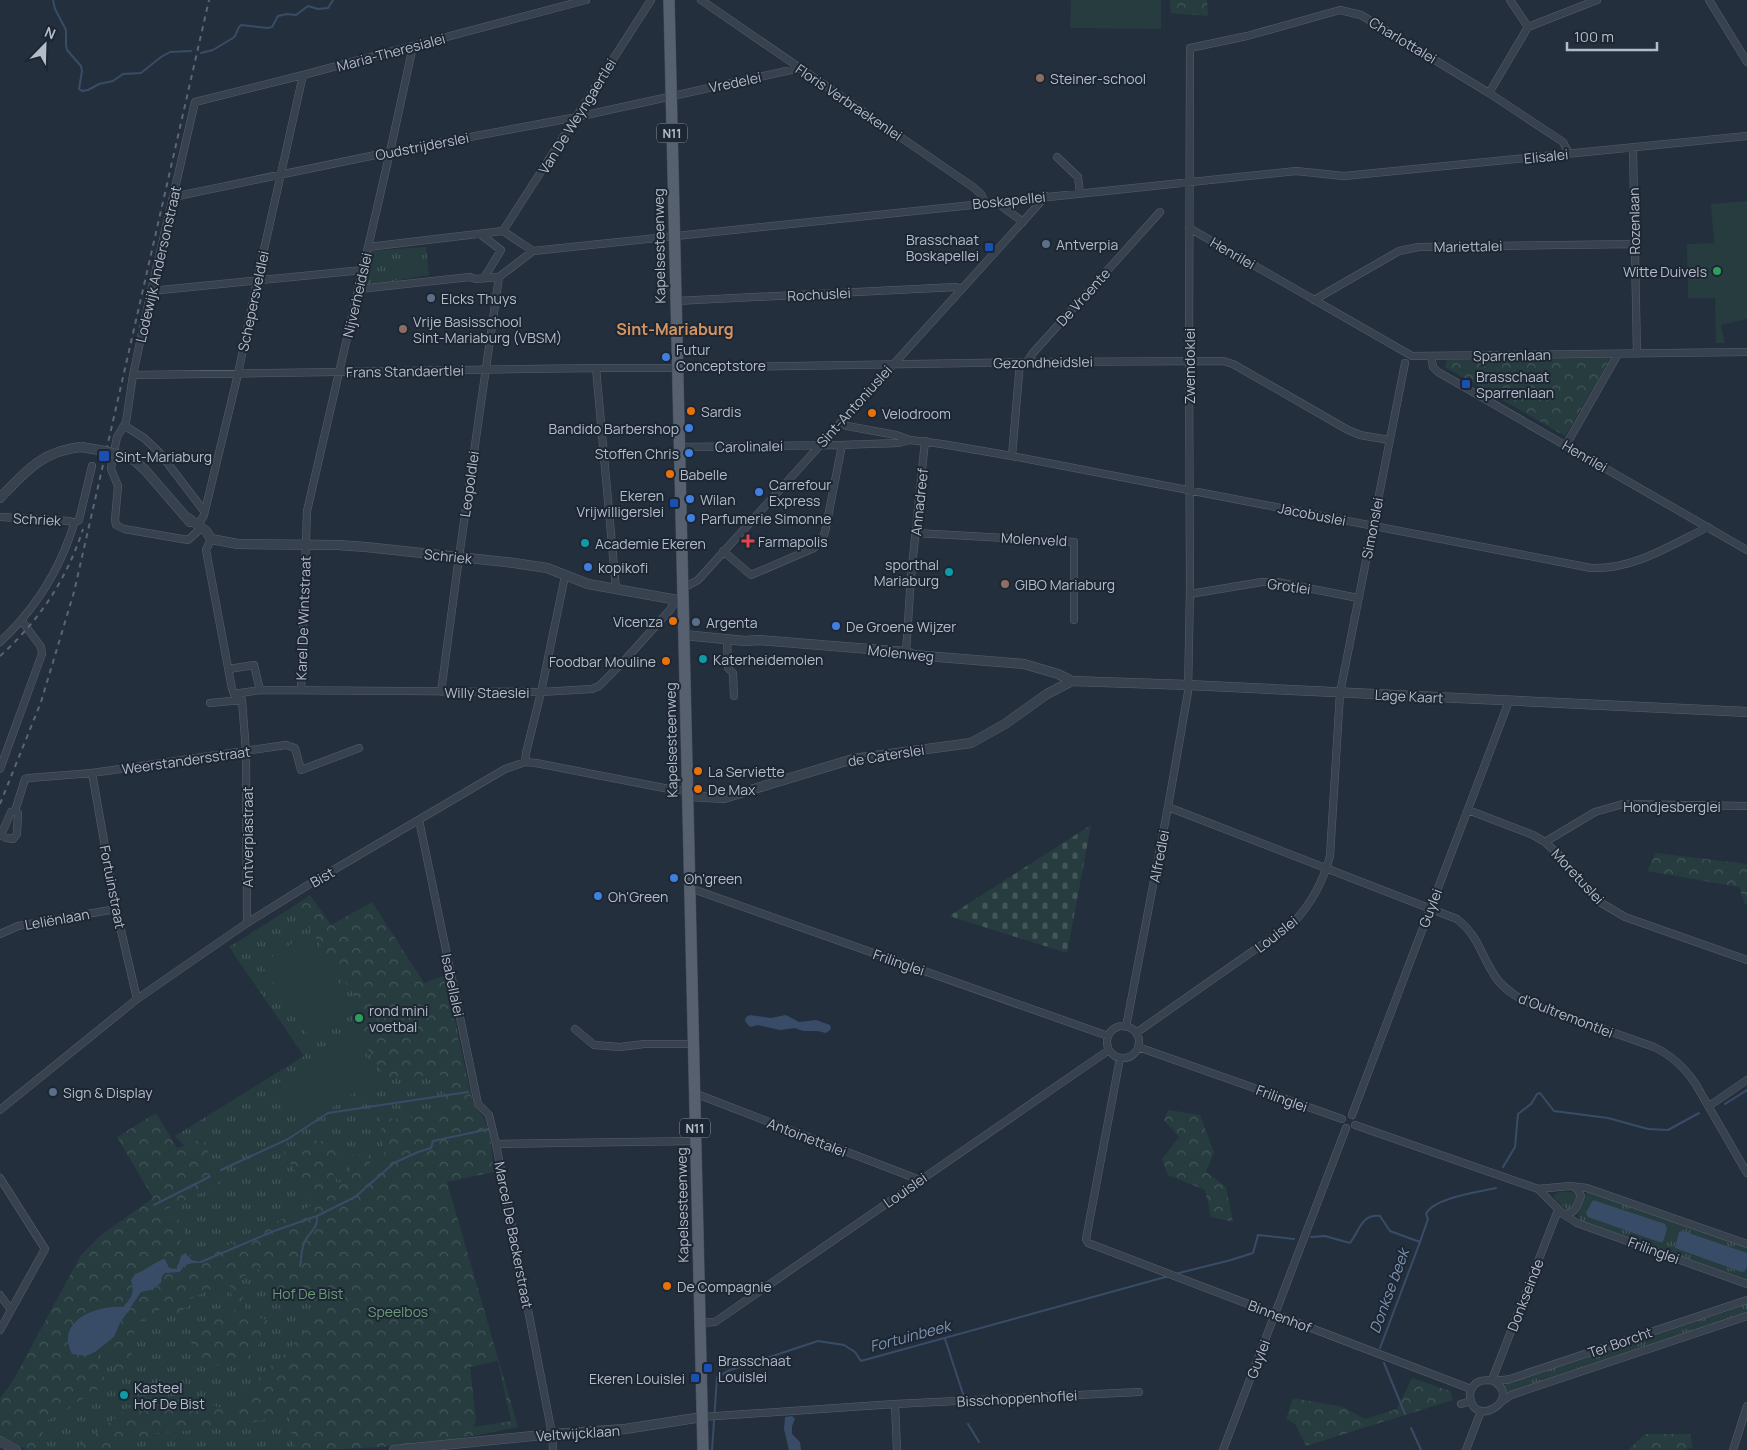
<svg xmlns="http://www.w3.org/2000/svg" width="1747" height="1450" font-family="Manrope,sans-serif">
	<defs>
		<pattern id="grass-tufts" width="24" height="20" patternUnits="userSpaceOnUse" patternTransform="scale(1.25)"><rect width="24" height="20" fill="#263c3f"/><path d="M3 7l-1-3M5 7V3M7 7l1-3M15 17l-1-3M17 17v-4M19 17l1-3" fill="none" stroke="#435659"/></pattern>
		<pattern id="forest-crowns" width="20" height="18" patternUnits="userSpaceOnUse" patternTransform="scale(1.25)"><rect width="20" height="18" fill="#263c3f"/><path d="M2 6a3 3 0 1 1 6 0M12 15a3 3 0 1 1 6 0" fill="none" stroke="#435659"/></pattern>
		<pattern id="cemetery-stones" width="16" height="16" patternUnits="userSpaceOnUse" patternTransform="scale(1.25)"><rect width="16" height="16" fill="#263c3f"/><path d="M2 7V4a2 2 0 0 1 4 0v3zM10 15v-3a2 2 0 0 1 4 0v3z" fill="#435659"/></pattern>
	</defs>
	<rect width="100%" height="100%" fill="#242f3e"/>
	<path fill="url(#grass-tufts)" d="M426,247l3,28 -66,11 8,-35z
		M305,899l71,117 70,-40 26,126 12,17 5,13 -53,15 -112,303h-297l-27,-15v-36l14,-20 67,-124 21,-19 106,-64 -33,-36 129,-80 -75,-109z
		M1558,1192c7,0 16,-2 20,5l-3,9 -5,4 -4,-1 -11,-10 -1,-3z
		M1587,1192h5l155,55v33l-167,-60 -2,-5z
		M1747,1303v11l-238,79 -5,-3 1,-5 3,-3z"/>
	<path fill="url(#forest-crowns)" fill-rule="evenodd" d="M1170,0h37l1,16 -37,-3z
		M1605,358l4,1 -1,4 -43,73 -120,-69 2,-7z
		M1656,853l91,11v40h-2l-6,-17 -92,-16z
		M310,895l21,30 41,-23 52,81 19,-7 33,139 14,21 4,36 -47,10 71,245c-73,16 -148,23 -223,23l-7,-36 -50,12 -88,8 -1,4 -25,2 -3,10h-48l73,-55 49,5 37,11 3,-1 18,-27 39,-36 27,-35 -19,-29 -29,9 -13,-23 -19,10 7,34 21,7 1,14 -24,28 -17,-1 -14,6 -19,-16 -5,-16 21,-14 25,-8 -6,-32 -41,19 2,5 -15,10 -10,-11 -17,16 -12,2 -6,48 -12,9 -7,-23 -5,-7 -4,1 -4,7 8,27 -59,37 -4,6 -1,16 16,7h-31l-27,-15v-36l14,-20 67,-124 20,-20 52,-37 -36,-61 39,-24 21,35 25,-9 19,41 -7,7 -54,25c5,4 9,3 15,6 19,9 7,22 -2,34l13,1 12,6 116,-55 -31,-53 24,-11 27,3 8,15 -10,13 5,12 14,-6 -4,-22 21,-1 3,14 14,-7 -5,-46 13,4 53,-5 -3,-39 -57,3 -29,-45 14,-13 -77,-114zM498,1361l13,60 -37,6 2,-8 -6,-52z
		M1168,1110l32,5 14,37 -8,20 20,15 7,35 -22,-5 -6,-27 -37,-15 -6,-16 17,-22 -15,-17z
		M1412,1378l38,13 3,9 -147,46 -11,-22 -9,-5 7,-21 50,9 22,12 32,-10z
		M1645,1434h45l3,13 -9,3h-56z"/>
	<path fill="url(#cemetery-stones)" d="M1091,825l-24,128 -118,-37z"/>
	<path fill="#263c3f" d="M1071,0h90v29l-91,-1z
		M1747,201v118l-26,6 4,18h-9l-1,-45h-27l-1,-54 27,-1 -3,-39z
		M427,262l1,11 -23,4v-13z
		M306,934l51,76 -46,30 -50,-76z
		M353,1036l26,42 -75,47 -26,-42z"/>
	<path fill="#394c67" d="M750,1015l21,3 15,-3 13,7 17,-2 14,5 1,4 -5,4 -9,-2h-14l-8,-3 -15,2 -22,-5 -8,2 -5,-6 1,-4z
		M1593,1200l72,24 2,5 -4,13h-4l-71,-25 -2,-4z
		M1683,1231l64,22v13l-2,5 -3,1 -67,-24 4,-16z
		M185,1253l7,7 9,2 -1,1c-10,0 -15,0 -20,9l-15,1 -3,3 -1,7 -10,7 -10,2 -21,31 -6,14 -19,15 -9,4 -14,-2c-17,-33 24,-49 51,-47 9,-10 12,-14 8,-27l4,-6c10,-3 24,-15 30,-15l4,9 8,1 4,-13z
		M792,1416l3,3 -3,7v8l8,8 1,8h-12l-5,-21 1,-12z"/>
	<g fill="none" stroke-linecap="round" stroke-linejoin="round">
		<path stroke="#394c67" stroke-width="2" d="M53,0l2,9 11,21v15l1,5 14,16 1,5 -3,18 3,2 6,-1 11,-6 14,-3 10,-7 18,-1 20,-16 9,-5 21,-1
			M201,53l12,-3 20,-12c5,-4 3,-9 8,-13l26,3 5,-1 6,-11 9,-2 9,1 12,-9 10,3 10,-1 5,-8
			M1725,1104l22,-14
			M1503,1167l12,-20 3,-33 13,-10 6,-10 3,-1 14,18 54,7 40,11 20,1 31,-17
			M221,1170l67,-31 40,-26 140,-21
			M154,1205l55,-28
			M1311,1237l14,-1 25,7c10,-13 11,-29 30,-27l10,15 30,11 8,-23 -2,-5c7,-16 53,-22 70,-26
			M301,1258c1,-6 1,-11 4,-17 5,-10 13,-12 12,-25
			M201,1262l73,-31 43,-15 38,-19 39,-34 24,-11 13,-4 2,-7 56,-12
			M300,1266l1,-6
			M1175,1274l56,-14 22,-7 5,-18 36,4
			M945,1339l19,58
			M1380,1348l40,-106
			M1384,1363l21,51
			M968,1424l11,18
			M1411,1428l10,22
			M712,1450l5,-73 13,-7 88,-29 26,4 11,7 6,9 308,-85"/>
		<g stroke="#565f6c" stroke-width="8">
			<path id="minor" d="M701,0l272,187 8,7 4,9
				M1510,0l18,27
				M1709,0l38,62
				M1528,27l69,-27
				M1489,93l39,-66
				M1633,148l4,206
				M1057,157l21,20 2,16
				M173,197l217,-45 187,-35 223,-49
				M996,202l27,20
				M1189,228l223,128 335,-4
				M503,231l148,-231
				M503,231l30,20
				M480,234l21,16 -17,28
				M368,247l135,-16
				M499,277l34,-26 763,-80 48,5 403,-40
				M359,289l111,-12 6,2 23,-2
				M151,291l212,-21
				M1314,300l85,-49 20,-4 216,-3
				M676,301l280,-14 6,2
				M1431,356l2,11 5,5 309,178
				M1027,362l5,-8 128,-142
				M596,368l20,221
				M133,375l463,-7h87l344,-6 196,-1 10,3 115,66 12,5 29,5
				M840,423l7,3 49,9 14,5 32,4 70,12 579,112c42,2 80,-23 117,-41
				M125,426l19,12 15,14 45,59
				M1566,445l52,-91
				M679,447l160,-2 60,-2 11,-3
				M1012,456l8,-94
				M0,517l69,4 5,2
				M198,525l6,-10 34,-141 19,-93 46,-206
				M198,531l-10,9 -64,-11 -8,-4 -1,-5 3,-34 -7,-17 1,-7 5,-25 9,-15 7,-47 18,-84 44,-189 108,-27 283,-75
				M916,533l158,9v78
				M211,539l-5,11 26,139 2,5 8,6 4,52 1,171
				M723,551l28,24 63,-27 7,-6 4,-10 17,-87
				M682,585h7l9,-5 348,-384
				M1190,594l72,-12h15l81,16
				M727,640l1,28 5,5 1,23
				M0,642c28,-26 50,-57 65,-93 3,-8 7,-17 9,-26l5,-3 13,-54
				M906,652l5,-75 14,-136
				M229,669l25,-4 6,25
				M301,690l6,-179 83,-359 23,-106
				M441,692l18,-135 40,-280
				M234,694l26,-4 281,2 51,-3 7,-3 25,-25 46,-51 6,-10
				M210,703l32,-3
				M525,762l1,-9 15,-61 24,-116
				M0,769l42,-115 -1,-7 -19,-26
				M92,773l24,136 21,90
				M1168,807l289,112c22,18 22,32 36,54 7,13 19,21 31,28l130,46c17,8 30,20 41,36l52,90
				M1468,810l65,25 12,7 15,14 38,45 27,16 122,43
				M15,811l3,2 -1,21 -4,5 -7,-1 -4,-2v-3l9,-21 4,-1 10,-32 4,-1 63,-5 194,-28 9,3 6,22 58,-22
				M419,820l59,284 11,11 7,29 56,290 1,16
				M1545,842l50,-30 28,-8 124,2
				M690,888l418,148
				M0,934l18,-8 98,-17
				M1107 1042a16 16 0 1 1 32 0a16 16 0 1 1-32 0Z
				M1126,1027l42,-220 20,-115 2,-104 -1,-228 1,-312 57,-12 93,-26 21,5 128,78 74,49 6,12
				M575,1029l19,16 26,2 24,-3h49
				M1136,1033l157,-110c19,-20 30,-41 37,-67l10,-163 65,-330
				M1138,1047l204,72
				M1120,1058l-34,181 2,4 383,146
				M694,1093l226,87
				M1709,1106l38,-26
				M0,1110l137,-111 110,-76 61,-38 197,-116 20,-7 11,1 128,25 23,3
				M1352,1115l157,-414
				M1355,1125l183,64 32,-3 17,2 160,56
				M496,1144l199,-3
				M0,1178l45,71 -45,81
				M1538,1189l25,25 14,9 170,61
				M1563,1214c13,0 14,-8 18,-18l-3,-6 -4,-3
				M0,1295l11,15
				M700,1323l15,-1 394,-272
				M1492,1380c34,19 -22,52 -22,13 6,-20 24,-10 40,-14l237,-79
				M1492,1380l66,-170
				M1501,1402l10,-7 236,-79
				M895,1404l2,46
				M1461,1404l10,-3
				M702,1417l193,-13 244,-12
				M1223,1450l123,-322
				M1466,1450l15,-39
				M1733,1450l14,-44"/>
		</g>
		<g stroke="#565f6c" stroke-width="10">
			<path id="tertiary" d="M123,456l12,5 10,9 45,52
				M0,498c26,-27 42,-47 81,-51
				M188,518l18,13 5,8 27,5 100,1 28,2 148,16 33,5 41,16 95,17
				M684,635l61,6 14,-1 147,12 8,3 110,9 34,10 14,7 116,4 559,27
				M687,796l37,2 129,-39 118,-16 34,-19 42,-30 25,-13
				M0,1441l16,9
				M394,1450l158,-16 73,-5 77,-12"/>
		</g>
		<g stroke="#414a57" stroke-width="12">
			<path id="primary" d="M669,0l34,1450"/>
		</g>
		<use href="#minor" stroke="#38414e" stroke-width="7"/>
		<use href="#tertiary" stroke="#38414e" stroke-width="9"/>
		<use href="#primary" stroke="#56606e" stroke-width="11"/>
		<path stroke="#5a6575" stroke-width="2" stroke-dasharray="5 5" stroke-linecap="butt" d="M0,656c39,-35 67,-77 83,-127
			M0,804l41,-102 33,-110 135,-592"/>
		<g stroke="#565f6c" stroke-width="10" stroke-linecap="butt">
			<path id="tertiary-bridge" d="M81,447l24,4 18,5"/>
		</g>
		<use href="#tertiary-bridge" stroke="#38414e" stroke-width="9"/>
	</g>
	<g fill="#8d6e63" stroke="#1d2633" stroke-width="2">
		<circle cx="1040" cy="78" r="5"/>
		<circle cx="403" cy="329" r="5"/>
		<circle cx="1005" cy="584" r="5"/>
	</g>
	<g fill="#5c6f8a" stroke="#1d2633" stroke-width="2">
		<circle cx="1046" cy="244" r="5"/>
		<circle cx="431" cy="298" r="5"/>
		<circle cx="696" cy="622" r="5"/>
		<circle cx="53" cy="1092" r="5"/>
	</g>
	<g fill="#1a4fb4" stroke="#1d2633" stroke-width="2">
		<rect x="984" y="242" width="10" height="10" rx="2.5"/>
		<rect x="1461" y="379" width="10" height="10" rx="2.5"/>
		<rect x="98" y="450" width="12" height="12" rx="2.5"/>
		<rect x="669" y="498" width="10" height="10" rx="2.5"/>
		<rect x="703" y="1363" width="10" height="10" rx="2.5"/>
		<rect x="690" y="1373" width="10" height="10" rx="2.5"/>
	</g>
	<g fill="#2e9e5b" stroke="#1d2633" stroke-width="2">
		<circle cx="1717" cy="271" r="5"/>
		<circle cx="359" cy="1018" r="5"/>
	</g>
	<g fill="#3f7fe0" stroke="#1d2633" stroke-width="2">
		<circle cx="666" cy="357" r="5"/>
		<circle cx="689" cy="428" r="5"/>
		<circle cx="689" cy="453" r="5"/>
		<circle cx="759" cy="492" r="5"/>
		<circle cx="690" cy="499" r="5"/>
		<circle cx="691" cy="518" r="5"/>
		<circle cx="588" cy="567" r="5"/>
		<circle cx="836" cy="626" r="5"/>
		<circle cx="674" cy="878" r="5"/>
		<circle cx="598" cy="896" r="5"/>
	</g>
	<g fill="#e8710a" stroke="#1d2633" stroke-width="2">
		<circle cx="691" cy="411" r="5"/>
		<circle cx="872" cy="413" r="5"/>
		<circle cx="670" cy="474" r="5"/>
		<circle cx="673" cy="621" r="5"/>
		<circle cx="666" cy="661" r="5"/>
		<circle cx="698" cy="771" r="5"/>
		<circle cx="698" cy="789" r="5"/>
		<circle cx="667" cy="1286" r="5"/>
	</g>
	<path fill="#e0444e" stroke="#1d2633" stroke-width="2" d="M745.5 533.5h5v5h5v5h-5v5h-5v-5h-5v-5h5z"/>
	<g fill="#0f9aa8" stroke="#1d2633" stroke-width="2">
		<circle cx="585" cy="543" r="5"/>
		<circle cx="949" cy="572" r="5"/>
		<circle cx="703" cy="659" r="5"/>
		<circle cx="124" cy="1395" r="5"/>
	</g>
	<g text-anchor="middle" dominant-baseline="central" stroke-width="4" stroke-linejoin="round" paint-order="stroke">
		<g fill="#1d2633" stroke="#878f9c" stroke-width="1">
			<rect x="657" y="123.5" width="30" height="19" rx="4"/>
			<rect x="680" y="1118.5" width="30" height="19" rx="4"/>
		</g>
		<g font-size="12" font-weight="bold" fill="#b4bcc9">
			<text x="672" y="133">N11</text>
			<text x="695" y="1128">N11</text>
		</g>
		<g font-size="14" fill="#b4bcc9" stroke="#1d2633">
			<text transform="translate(1403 40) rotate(31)">Charlottalei</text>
			<text transform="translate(391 52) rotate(-15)">Maria-Theresialei</text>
			<text transform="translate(735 82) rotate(-12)">Vredelei</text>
			<text transform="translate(849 102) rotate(34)">Floris Verbraekenlei</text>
			<text transform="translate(577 116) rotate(-58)">Van De Weyngaertlei</text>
			<text transform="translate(422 146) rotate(-11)">Oudstrijderslei</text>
			<text transform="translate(1546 156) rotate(-6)">Elisalei</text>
			<text transform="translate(1009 200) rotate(-6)">Boskapellei</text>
			<text transform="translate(1634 221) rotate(-91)">Rozenlaan</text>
			<text transform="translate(659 246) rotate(-91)">Kapelsesteenweg</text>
			<text transform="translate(1468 246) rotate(-1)">Mariettalei</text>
			<text transform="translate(1233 253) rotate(30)">Henrilei</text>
			<text transform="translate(158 264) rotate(-77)">Lodewijk Andersonstraat</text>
			<text transform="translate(819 294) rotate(-3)">Rochuslei</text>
			<text transform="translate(357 295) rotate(-77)">Nijverheidslei</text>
			<text transform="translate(1083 297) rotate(-48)">De Vroente</text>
			<text transform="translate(253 301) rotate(-78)">Schepersveldlei</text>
			<text transform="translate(1512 355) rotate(-1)">Sparrenlaan</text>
			<text transform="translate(1043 362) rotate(-1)">Gezondheidslei</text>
			<text transform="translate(1189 366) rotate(-90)">Zwemdoklei</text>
			<text transform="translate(405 371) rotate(-1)">Frans Standaertlei</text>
			<text transform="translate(854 406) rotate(-48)">Sint-Antoniuslei</text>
			<text transform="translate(749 446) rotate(-1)">Carolinalei</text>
			<text transform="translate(1585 456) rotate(30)">Henrilei</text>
			<text transform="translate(469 484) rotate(-82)">Leopoldlei</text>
			<text transform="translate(919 502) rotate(-84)">Annadreef</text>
			<text transform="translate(1312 514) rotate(11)">Jacobuslei</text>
			<text transform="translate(37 519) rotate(3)">Schriek</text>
			<text transform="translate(1372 528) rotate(-79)">Simonslei</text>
			<text transform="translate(1034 539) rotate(3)">Molenveld</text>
			<text transform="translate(448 556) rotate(6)">Schriek</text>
			<text transform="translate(1289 586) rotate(8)">Grotlei</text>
			<text transform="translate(303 618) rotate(-88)">Karel De Wintstraat</text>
			<text transform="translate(901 653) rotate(6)">Molenweg</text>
			<text x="487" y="692">Willy Staeslei</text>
			<text transform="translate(1409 696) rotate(3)">Lage Kaart</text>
			<text transform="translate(671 740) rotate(-91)">Kapelsesteenweg</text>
			<text transform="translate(886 755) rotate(-9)">de Caterslei</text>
			<text transform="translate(186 760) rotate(-8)">Weerstandersstraat</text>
			<text x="1672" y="806">Hondjesberglei</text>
			<text transform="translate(247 837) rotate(-90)">Antverpiastraat</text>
			<text transform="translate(1159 856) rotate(-79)">Alfredlei</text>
			<text transform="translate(1578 876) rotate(47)">Moretuslei</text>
			<text transform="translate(322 877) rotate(-30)">Bist</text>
			<text transform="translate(113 887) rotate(79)">Fortuinstraat</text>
			<text transform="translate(1430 908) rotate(-69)">Guylei</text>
			<text transform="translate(57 919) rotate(-10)">Leliënlaan</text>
			<text transform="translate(1276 934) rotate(-38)">Louislei</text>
			<text transform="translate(899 962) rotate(19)">Frilinglei</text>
			<text transform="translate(453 985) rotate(78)">Isabellalei</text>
			<text transform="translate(1566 1015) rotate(21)">d'Oultremontlei</text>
			<text transform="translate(1282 1098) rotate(20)">Frilinglei</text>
			<text transform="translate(807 1137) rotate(21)">Antoinettalei</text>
			<text transform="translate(905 1190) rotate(-35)">Louislei</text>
			<text transform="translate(682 1205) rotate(-91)">Kapelsesteenweg</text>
			<text transform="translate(514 1235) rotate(79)">Marcel De Backerstraat</text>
			<text transform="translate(1654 1250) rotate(20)">Frilinglei</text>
			<text transform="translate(1525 1295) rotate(-69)">Donkseinde</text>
			<text transform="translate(1280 1316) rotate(21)">Binnenhof</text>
			<text transform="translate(1620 1342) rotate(-19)">Ter Borcht</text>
			<text transform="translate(1258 1359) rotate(-69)">Guylei</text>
			<text transform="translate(1017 1398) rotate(-3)">Bisschoppenhoflei</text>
			<text transform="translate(578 1433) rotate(-4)">Veltwijcklaan</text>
		</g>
		<g font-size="14" fill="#b4bcc9" stroke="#1d2633" text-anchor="start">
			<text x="1050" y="78">Steiner-school</text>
			<text x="979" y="239" text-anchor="end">Brasschaat<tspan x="979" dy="16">Boskapellei</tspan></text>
			<text x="1056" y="244">Antverpia</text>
			<text x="1707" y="271" text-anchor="end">Witte Duivels</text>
			<text x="441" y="298">Elcks Thuys</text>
			<text x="413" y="321">Vrije Basisschool<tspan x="413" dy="16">Sint-Mariaburg (VBSM)</tspan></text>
			<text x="676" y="349">Futur<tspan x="676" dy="16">Conceptstore</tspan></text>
			<text x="1476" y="376">Brasschaat<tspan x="1476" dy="16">Sparrenlaan</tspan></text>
			<text x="701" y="411">Sardis</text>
			<text x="882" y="413">Velodroom</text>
			<text x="679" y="428" text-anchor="end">Bandido Barbershop</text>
			<text x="679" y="453" text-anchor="end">Stoffen Chris</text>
			<text x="115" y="456">Sint-Mariaburg</text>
			<text x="680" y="474">Babelle</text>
			<text x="769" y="484">Carrefour<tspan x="769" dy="16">Express</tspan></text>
			<text x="664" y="495" text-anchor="end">Ekeren<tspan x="664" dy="16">Vrijwilligerslei</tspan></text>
			<text x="700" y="499">Wilan</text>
			<text x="701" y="518">Parfumerie Simonne</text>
			<text x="758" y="541">Farmapolis</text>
			<text x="595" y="543">Academie Ekeren</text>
			<text x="939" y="564" text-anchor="end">sporthal<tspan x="939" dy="16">Mariaburg</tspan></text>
			<text x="598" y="567">kopikofi</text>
			<text x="1015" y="584">GIBO Mariaburg</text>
			<text x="663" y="621" text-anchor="end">Vicenza</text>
			<text x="706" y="622">Argenta</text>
			<text x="846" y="626">De Groene Wijzer</text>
			<text x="713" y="659">Katerheidemolen</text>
			<text x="656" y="661" text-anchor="end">Foodbar Mouline</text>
			<text x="708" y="771">La Serviette</text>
			<text x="708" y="789">De Max</text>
			<text x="684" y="878">Oh'green</text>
			<text x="608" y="896">Oh'Green</text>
			<text x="369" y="1010">rond mini<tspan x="369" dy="16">voetbal</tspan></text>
			<text x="63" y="1092">Sign &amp; Display</text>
			<text x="677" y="1286">De Compagnie</text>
			<text x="718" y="1360">Brasschaat<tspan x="718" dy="16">Louislei</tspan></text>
			<text x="685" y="1378" text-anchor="end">Ekeren Louislei</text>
			<text x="134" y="1387">Kasteel<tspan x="134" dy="16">Hof De Bist</tspan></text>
		</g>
		<g font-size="14" fill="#6b9a76" stroke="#1d2633">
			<text x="308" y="1293">Hof De Bist</text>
			<text x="398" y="1311">Speelbos</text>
		</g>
		<g font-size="15" font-style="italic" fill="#7c92b1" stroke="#1d2633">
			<text transform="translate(1389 1291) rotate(-70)">Donkse beek</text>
			<text transform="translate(910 1336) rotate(-15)">Fortuinbeek</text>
		</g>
		<g font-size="16" font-weight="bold" fill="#d59563" stroke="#1d2633">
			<text x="675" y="329">Sint-Mariaburg</text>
		</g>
	</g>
	<g transform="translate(45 45) rotate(23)" stroke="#1d2633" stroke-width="4" paint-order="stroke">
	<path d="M0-4L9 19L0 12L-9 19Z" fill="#b4bcc9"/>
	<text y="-8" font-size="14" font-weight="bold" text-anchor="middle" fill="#b4bcc9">N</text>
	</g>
	<path d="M1567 42v8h90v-8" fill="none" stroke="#b4bcc9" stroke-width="2.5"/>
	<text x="1574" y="42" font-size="15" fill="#b4bcc9" stroke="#1d2633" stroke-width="4" paint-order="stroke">100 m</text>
</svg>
